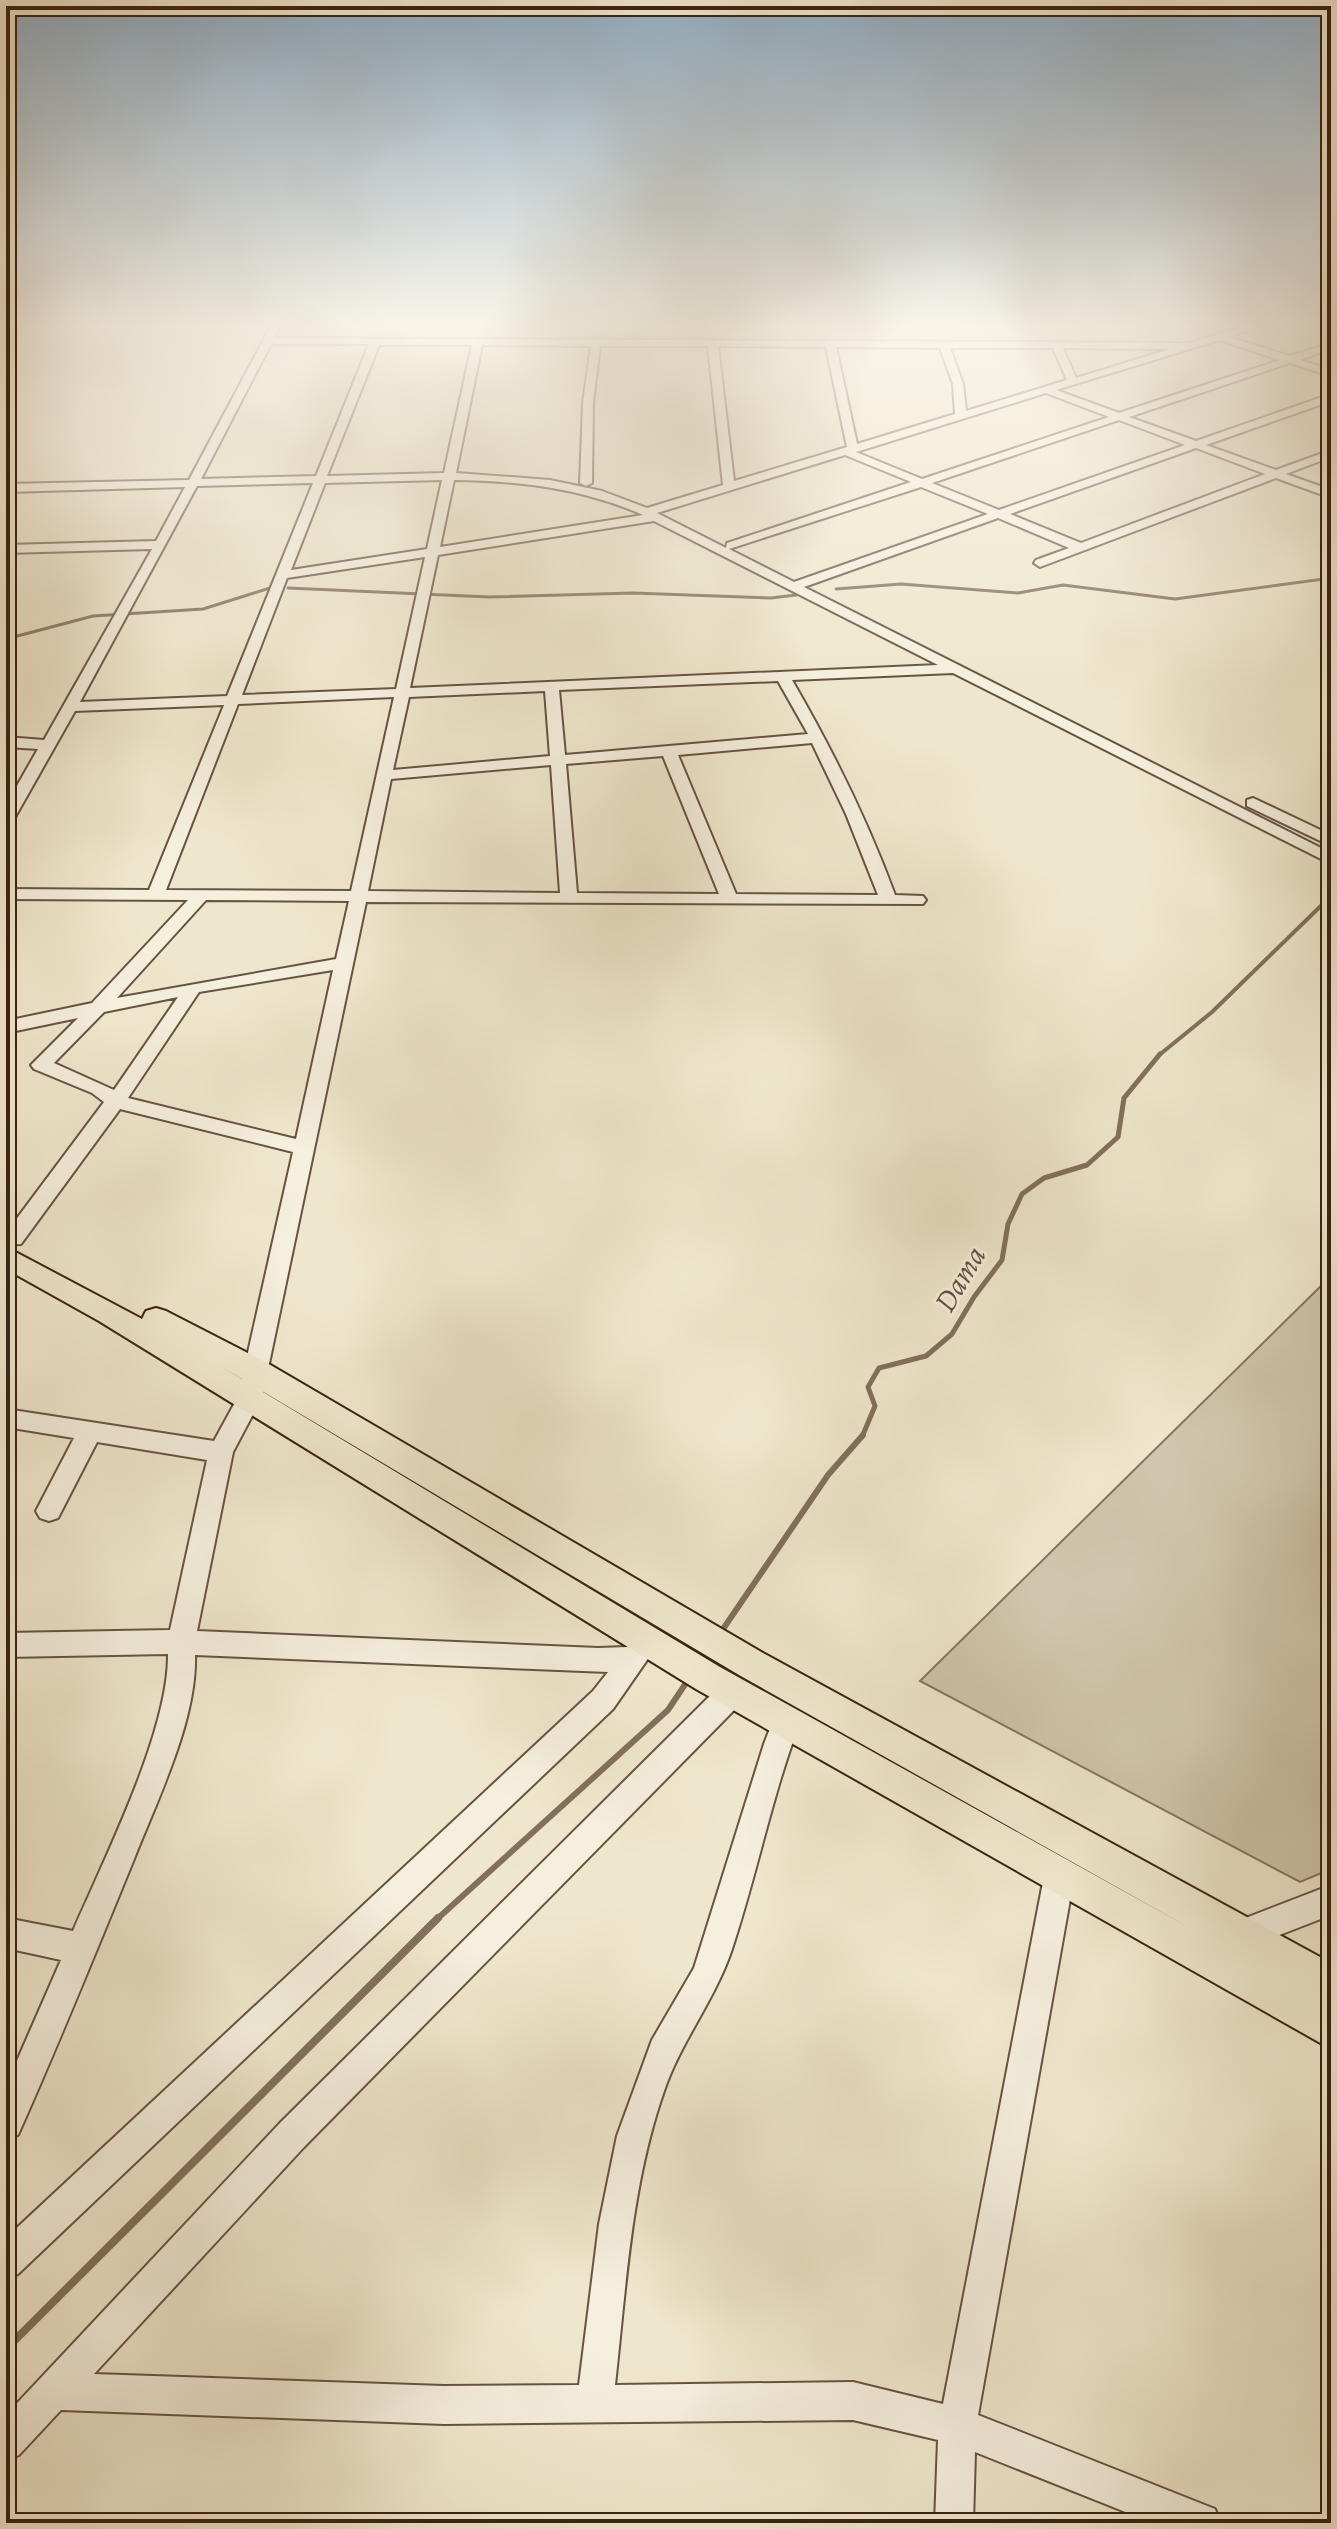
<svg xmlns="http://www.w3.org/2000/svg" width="1337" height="2529" font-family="Alegreya,serif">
	<rect width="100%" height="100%" fill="#efe7cd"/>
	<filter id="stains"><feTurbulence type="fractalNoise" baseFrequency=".0025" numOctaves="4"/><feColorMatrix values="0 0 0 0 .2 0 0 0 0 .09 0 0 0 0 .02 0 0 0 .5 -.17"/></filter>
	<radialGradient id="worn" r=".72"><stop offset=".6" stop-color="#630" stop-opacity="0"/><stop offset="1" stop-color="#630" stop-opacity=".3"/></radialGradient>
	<path fill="#d0c6ad" stroke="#867460" stroke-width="2" d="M1331,1276v593l-31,13 -380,-201z"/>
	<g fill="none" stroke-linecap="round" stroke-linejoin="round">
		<path stroke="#82705d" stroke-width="3" d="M288,588l201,9 144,-4 138,5 25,-3
			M836,589l65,-5 117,9 45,-8 112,14 156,-21
			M6,639l87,-23 110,-7 67,-21"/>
		<path stroke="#82705d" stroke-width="4" d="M1158,1056l54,-44 119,-116"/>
		<path stroke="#82705d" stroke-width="5" d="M862,1437l13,-31 -7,-19 11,-19 47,-12 26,-22 22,-37 28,-37 6,-36 14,-30 22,-16 43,-13 31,-28 6,-39 36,-44"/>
		<path stroke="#82705d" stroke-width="6" d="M721,1632l107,-157 35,-40
			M436,1920l232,-210 20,-30"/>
		<path stroke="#82705d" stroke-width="8" d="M6,2349l432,-431"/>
		<g stroke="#685342" stroke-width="4">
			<path id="minor" d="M272,324h10l-8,14 915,5 64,-19h14l-38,13 61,19 41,-13v6l-31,11 31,10v6l-41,-13 -161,54 67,24 135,-47v7l-125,44 70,25 55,-20v7l-45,17 45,16v8l-55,-20 -236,89 -6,-4 2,-3 33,-12 -71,-30 -194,69 527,266v11l-378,-191 -161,7c40,69 75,139 103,215l28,1 3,4 -3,4 -557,-2 -104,495 -29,55 -36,179 401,17 29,-1 3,-5 10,-4 10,4 4,8 -41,59 -595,565 -12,6v-42l587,-547 15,-19 -413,-17c2,65 -37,143 -61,204 -38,93 -75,184 -116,276l-12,5v-54l55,-126 -55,-12v-30l67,13c31,-72 96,-200 95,-277l-162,3v-24l164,-3 37,-170 -110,-18 -39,76 -9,3 -9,-3 -4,-7 38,-73 -68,-11v-18l208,32 24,-44 55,-245 -173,-43 -99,135 -15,1v-12l98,-131 -12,-9 -58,-24 -3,-4 47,-47 -72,15v-12l86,-18 96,-103 -182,-1v-10l143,1 75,-185 -149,6 -61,108 -8,5v-19l32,-56 -32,-2v-10l38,3 108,-191 -146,4v-8l150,-4 29,-54 -179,5v-8l183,-4zM1219,340l61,20 -161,53 -63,-23zM271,344h98l-53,132 -115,3zM379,345h93l-28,128 -117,3zM482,345l109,1 -8,57 -3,80 6,3 6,-3 1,-80 7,-57h108l15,139 -76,23 -45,-17 -52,-11 -94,-7zM718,346l108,1 21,100 -113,34zM836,347l104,1 13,36 2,30 -98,30zM950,348h103l14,32 -101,31 -3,-27zM1063,348l107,1 -94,29zM1046,393l63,24 -187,62 -66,-27zM1119,420l66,25 -186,65 -67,-27zM1196,448l69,26 -184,69 -71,-29zM845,455l66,27 -184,61 -1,5 -69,-35zM442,480l-15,69 -136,21 34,-87zM454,480c66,1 128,8 189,35l-203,32zM313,483l-86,213 -147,6 117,-216zM921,487l67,27 -194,68 -65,-33zM654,521l284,144 -528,23 28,-133zM425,557l-29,132 -154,6 45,-117zM778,681l30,53 -243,21 -6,-65zM545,691l5,65 -157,14 16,-73zM394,697l-43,194 -185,-1 72,-186zM812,743l34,71 32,81 -142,-1 -58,-139zM663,756l56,138 -142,-1 -11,-129zM551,765l9,128 -192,-2 23,-112zM206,900l143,1 -13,58 -219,39zM333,970l-37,169 -168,-41 71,-106zM178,997l-64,93 -60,-27 50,-51z
				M1253,798l78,37v11l-84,-40v-6z
				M733,1679l10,4 4,9 -4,9 -439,446 -210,227 350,12 135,-1 20,-161 18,-88 35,-96 42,-72 70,-224 12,-31 10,-4 10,4 4,9c-28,73 -43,152 -68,227 -17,51 -51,92 -68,142 -33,94 -38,196 -49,294l238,-3 90,22 101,-527 4,-10 11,-5 11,5 4,10 -96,538 237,94 5,14h-67l-178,-71 -2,71h-38l3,-83 -85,-20 -409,4 -383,-14 -42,45 -13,6v-46l274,-292 443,-440z
				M1331,1885v30l-90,35 -11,-4 -4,-11 4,-11z"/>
		</g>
		<g stroke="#3b2213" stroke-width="4">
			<path id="major" d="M6,1247l136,72 4,-8 10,-3 10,3 101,52 496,290 568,310v42l-10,-4 10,5v43l-635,-360 -597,-368 -93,-52zM215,1363l524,312 451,253 -470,-261z"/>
		</g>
		<use href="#minor" fill="#f5efde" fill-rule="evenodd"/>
		<use href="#major" fill="#efe7cd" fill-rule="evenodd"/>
	</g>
	<linearGradient id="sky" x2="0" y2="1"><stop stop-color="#92aec4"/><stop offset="0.48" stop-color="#f8f4e8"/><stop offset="1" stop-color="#f8f4e8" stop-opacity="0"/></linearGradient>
	<rect width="1337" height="678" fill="url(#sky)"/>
	<g text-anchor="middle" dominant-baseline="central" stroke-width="6" stroke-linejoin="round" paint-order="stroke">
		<g font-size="30" font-style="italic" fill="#65503e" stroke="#f5efde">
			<text transform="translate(960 1279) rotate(-59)">Dama</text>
		</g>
	</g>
	<rect width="1337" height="2529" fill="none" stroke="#efe7cd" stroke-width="32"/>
	<rect x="8" y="8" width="1321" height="2513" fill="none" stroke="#3b2213" stroke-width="4"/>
	<rect x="16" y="16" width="1305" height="2497" fill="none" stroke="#3b2213" stroke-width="2"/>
	<rect width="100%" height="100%" filter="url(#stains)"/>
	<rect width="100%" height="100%" fill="url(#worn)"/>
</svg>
